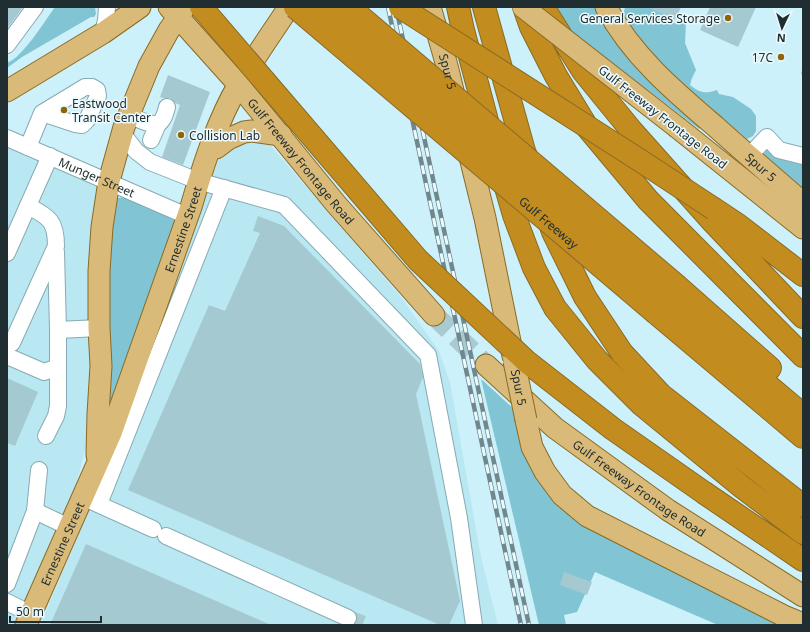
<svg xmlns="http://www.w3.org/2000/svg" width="810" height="632" font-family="'Noto Sans',sans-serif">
	<rect width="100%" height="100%" fill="#cdf1fa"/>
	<path fill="#b9e8f2" d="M260,139l11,7 130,151 38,54 11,31 30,170 18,73h-458l37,-86 76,-199 66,-182 13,-15z
		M7,146l85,37 5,4 2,12 -8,225 -12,50 -18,54 -42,97h-12z"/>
	<path fill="#81c4d3" d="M55,7h40l1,7 -2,3h-3l-69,40 -15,11v-5c16,-6 37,-41 48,-56z
		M553,7h44l106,118 -4,4 -135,-103z
		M625,7h32l11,9 -1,4 10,4 2,-5 7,3 -1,21 11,27 -4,8 -2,7c10,8 15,9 27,5l2,4 14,3 18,12 5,7v15l-3,5 -6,3 -86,-73 -38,-50z
		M765,145l38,19v27l-39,-36z
		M126,197l55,26 -77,206 2,-143 7,-79 5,-9z
		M481,379l34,31 20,63 254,152h-71l-123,-53 -18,40 -13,3 2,10h-27z"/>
	<path fill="#a5c9d1" d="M7,7h16l-16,22z
		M647,7h34l-6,13z
		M710,7h46l-18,40 -38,-17z
		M168,75l42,17 -27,73 -21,-8 18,-52 -5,-2 -5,-5h-7l-3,-1z
		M258,216l26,10 136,138 3,13 -7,17 44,207 -11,24h-9l-312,-135 81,-185 16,6 35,-78 -7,-2z
		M7,378l31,14 -23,54 -8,-3z
		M86,544l185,81h-221z
		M564,572l28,10 -5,13 -27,-10z"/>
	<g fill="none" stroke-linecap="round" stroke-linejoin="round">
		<path stroke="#aacad2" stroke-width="16" stroke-dasharray="16 8" stroke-linecap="butt" d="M348,618l19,7"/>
		<path stroke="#aacad2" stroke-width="21" stroke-dasharray="21 10" stroke-linecap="butt" d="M434,315l52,50"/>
		<g stroke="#87aab2" stroke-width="18">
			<g id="minor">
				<path d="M103,33l3,-13 1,-13"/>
				<path d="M7,45l28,-38"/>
				<path d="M129,115c8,3 27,15 33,5 3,-4 4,-9 5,-13"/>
				<path d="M122,133l14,18 14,11 48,19 86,24 144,150 31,163 15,107"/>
				<path id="s1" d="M7,138l180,78"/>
				<path d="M151,140l7,-16"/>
				<path d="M28,147l14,-34 43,-26h7l5,3 1,6 -11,24 -5,5 -7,-1 -33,-11"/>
				<path d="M749,156l18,-19 12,13 24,6"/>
				<path d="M56,252l2,78 41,-2"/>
				<path d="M7,253l43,-97"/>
				<path d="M12,343l44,-97c0,-24 -6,-29 -28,-40"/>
				<path d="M7,356l37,16 14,-5v-37"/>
				<path d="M46,436l10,-20 2,-10v-39"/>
				<path d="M89,500l64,29"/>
				<path d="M99,504l125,-316"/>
				<path d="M35,511l34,16"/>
				<path d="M166,536l182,82"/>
				<path d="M7,584l28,-73 4,-41"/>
				<path d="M7,602l24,12"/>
			</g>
		</g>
		<g stroke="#896b25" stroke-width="23">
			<g id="major">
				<path id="s2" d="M169,7l69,77 98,120 98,111"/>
				<path id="s3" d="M430,7l17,59 10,41"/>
				<path id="s4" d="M606,7c26,49 69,85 110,120 29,26 58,51 87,76"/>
				<path d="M7,91l96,-58 37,-26"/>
				<path d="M678,128l125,100"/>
				<path d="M467,145l18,73 28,138"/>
				<path d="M211,148h5l12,-9 16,-7 8,-1 29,4"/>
				<path id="s5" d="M486,365l69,63 113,82 135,86"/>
				<path d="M526,420l6,27 13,25 17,23 25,21 199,101 17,7"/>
				<path d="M97,455l1,-41 3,-48 -2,-38v-57l3,-44 7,-46 15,-54 25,-61 20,-36 16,-23"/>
				<path id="s6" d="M26,625l85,-192 80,-226c12,-41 26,-86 48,-123 15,-26 33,-51 50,-77"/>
			</g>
		</g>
		<g stroke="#896b25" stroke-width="24">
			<path id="highway" d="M458,7l5,23 28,106
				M484,7l40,144 6,16
				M524,7l7,20 25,49 31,51 61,73 155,156
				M543,7l40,64 48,59 81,91 91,96
				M502,174l12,41 20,53 21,40 42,52 44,44 101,83 61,46
				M714,209l24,16 65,50
				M548,218l5,14 32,65 37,56 39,42 142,111
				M677,286l93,82
				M669,302l134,113
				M656,313l147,124
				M706,494l97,66"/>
		</g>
		<path stroke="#94b1b8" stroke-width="2" stroke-dasharray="3 2" stroke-linecap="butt" d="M802,74l1,-3"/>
		<use href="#minor" stroke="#fff" stroke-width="16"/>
		<use href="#major" stroke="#daba79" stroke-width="21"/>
		<use href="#highway" stroke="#c28c1f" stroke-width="22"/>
		<g stroke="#6f878d" stroke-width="4.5">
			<path id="rail" d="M388,7l133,618
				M396,7l133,618"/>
		</g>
		<use href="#rail" stroke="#ecfafe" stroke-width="3" stroke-dasharray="9" stroke-linecap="butt"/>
		<g stroke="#896b25" stroke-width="23" stroke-linecap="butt">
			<g id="major-bridge">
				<path d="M523,7l155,121"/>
				<path id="s7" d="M514,361l12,59"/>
			</g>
		</g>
		<g stroke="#896b25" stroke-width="24" stroke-linecap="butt">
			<g id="highway-bridge">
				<path d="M201,7l217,253 109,102 86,67 93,65"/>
				<path id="s8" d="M295,7l361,306"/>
				<path d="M319,7l350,295"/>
				<path d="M349,7l328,279"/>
				<path d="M400,7l244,156 70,46"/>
			</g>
		</g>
		<use href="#major-bridge" stroke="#daba79" stroke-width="21"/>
		<use href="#highway-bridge" stroke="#c28c1f" stroke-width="22"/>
	</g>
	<g fill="#8f650b" stroke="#ecfafe" stroke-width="1.5">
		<circle cx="728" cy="18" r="4"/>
		<circle cx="781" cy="57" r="4"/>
		<circle cx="64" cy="110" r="4"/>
		<circle cx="181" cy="135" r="4"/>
	</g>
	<g text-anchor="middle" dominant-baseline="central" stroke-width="3" stroke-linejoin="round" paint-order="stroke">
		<g font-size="12" fill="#202e31" stroke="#ecfafe" text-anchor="end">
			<text x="720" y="18">General Services Storage</text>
			<text x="773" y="57">17C</text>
			<text x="72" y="103" text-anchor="start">Eastwood<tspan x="72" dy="14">Transit Center</tspan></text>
			<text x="189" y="135" text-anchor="start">Collision Lab</text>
		</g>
		<g font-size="12" fill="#202e31" stroke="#ecfafe">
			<text stroke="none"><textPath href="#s3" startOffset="67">Spur 5</textPath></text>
			<text transform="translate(663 117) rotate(38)">Gulf Freeway Frontage Road</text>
			<text stroke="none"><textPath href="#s2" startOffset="203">Gulf Freeway Frontage Road</textPath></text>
			<text stroke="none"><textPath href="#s4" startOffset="224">Spur 5</textPath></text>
			<text stroke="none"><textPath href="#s1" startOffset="98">Munger Street</textPath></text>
			<text stroke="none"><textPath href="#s8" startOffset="333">Gulf Freeway</textPath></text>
			<text stroke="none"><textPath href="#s6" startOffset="426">Ernestine Street</textPath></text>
			<text stroke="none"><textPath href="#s7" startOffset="27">Spur 5</textPath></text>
			<text stroke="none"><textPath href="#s5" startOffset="197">Gulf Freeway Frontage Road</textPath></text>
			<text stroke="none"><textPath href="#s6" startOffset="89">Ernestine Street</textPath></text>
		</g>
	</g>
	<rect width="810" height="632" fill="none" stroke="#202e31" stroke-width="16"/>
	<g transform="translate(782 28) rotate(184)" stroke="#ecfafe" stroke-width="3" paint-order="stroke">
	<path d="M0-3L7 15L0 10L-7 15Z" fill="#202e31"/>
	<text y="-6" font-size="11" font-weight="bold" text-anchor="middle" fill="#202e31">N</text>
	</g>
	<path d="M10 616v6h91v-6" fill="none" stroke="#202e31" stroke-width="2"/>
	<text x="16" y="616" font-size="12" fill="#202e31" stroke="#ecfafe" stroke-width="3" paint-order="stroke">50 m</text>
</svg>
